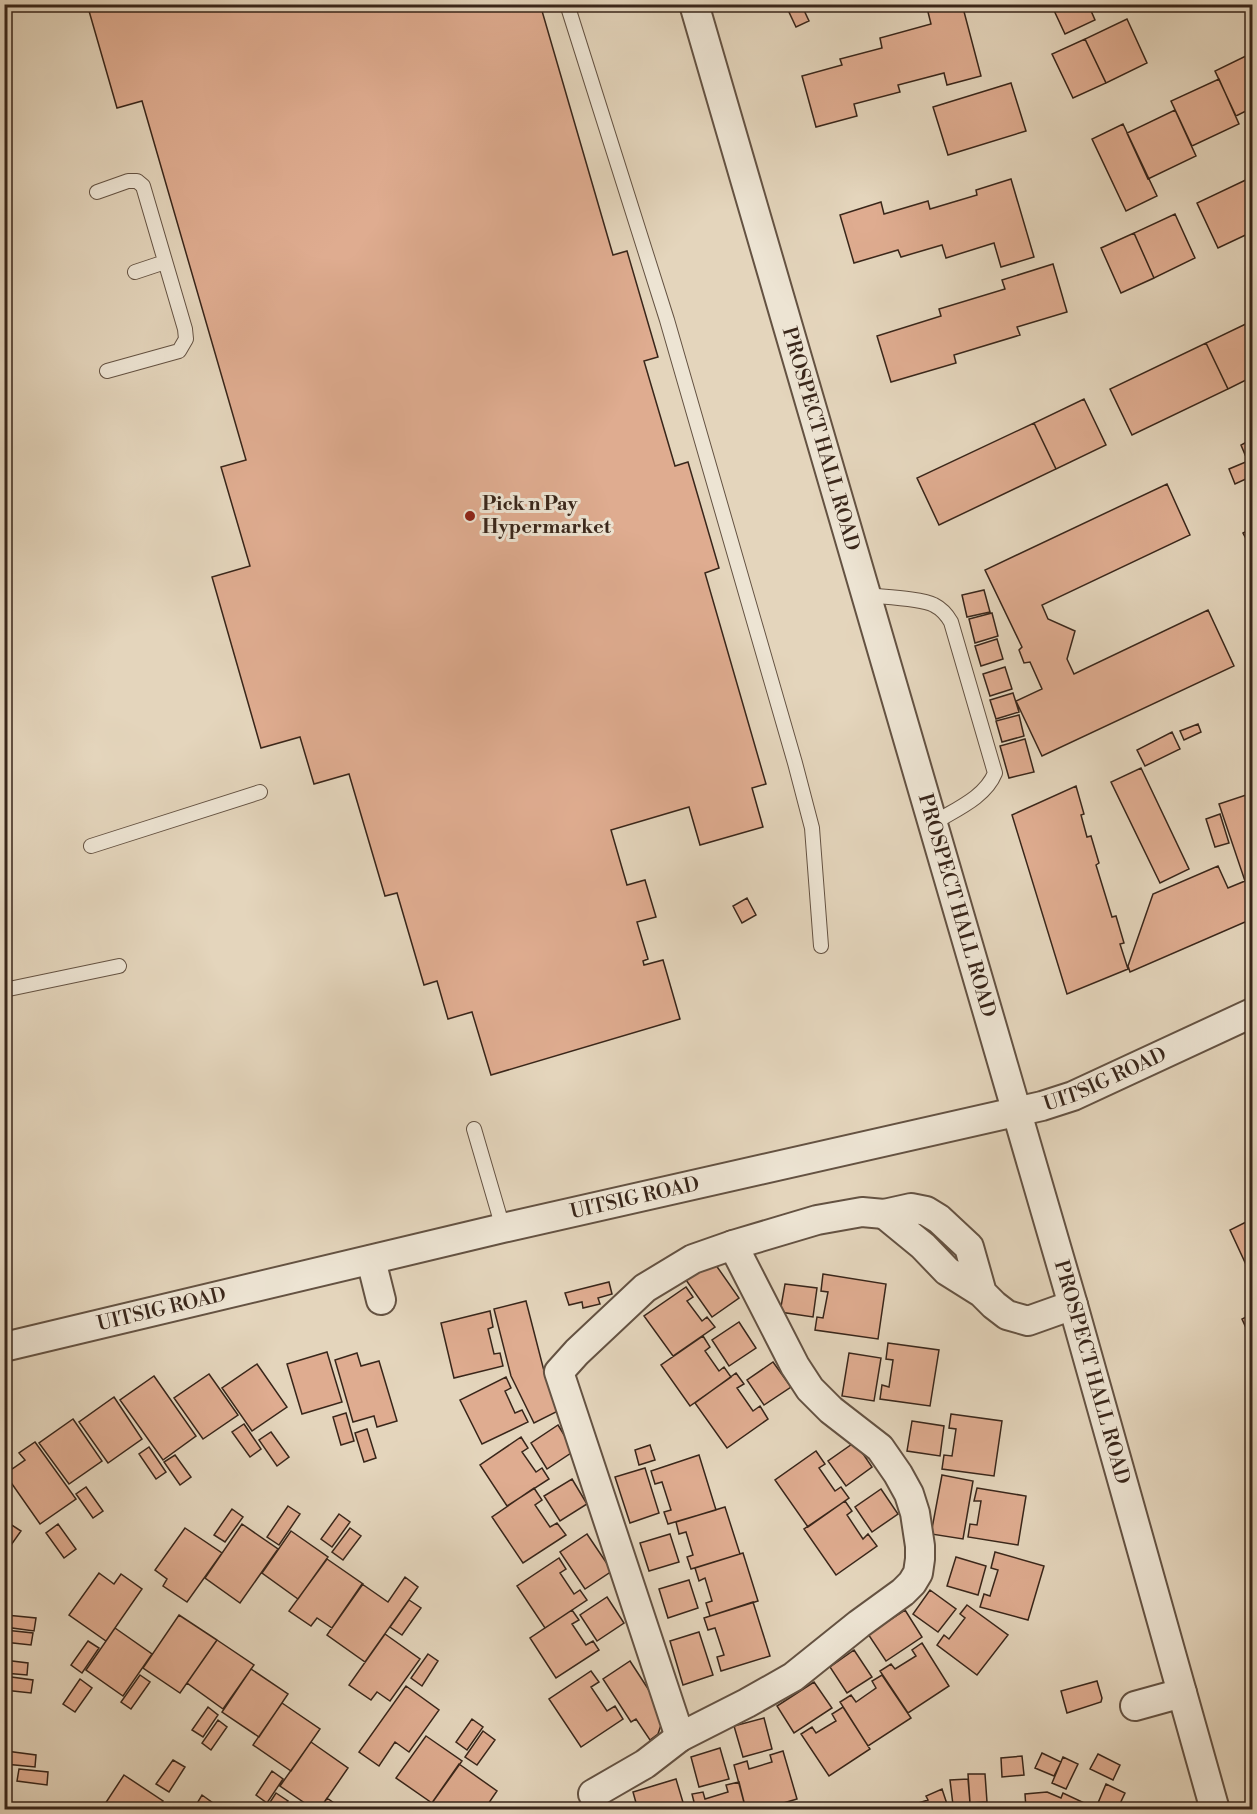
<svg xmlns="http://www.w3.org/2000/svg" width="1257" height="1814" font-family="'Libre Bodoni',serif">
	<rect width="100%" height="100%" fill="#e4d5bc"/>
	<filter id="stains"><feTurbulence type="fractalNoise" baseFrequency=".00333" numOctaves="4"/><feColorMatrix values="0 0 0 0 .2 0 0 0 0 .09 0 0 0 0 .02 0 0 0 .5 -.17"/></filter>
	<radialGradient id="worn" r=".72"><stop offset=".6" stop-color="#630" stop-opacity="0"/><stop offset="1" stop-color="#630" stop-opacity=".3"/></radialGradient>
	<path fill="#dfac90" stroke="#39261a" stroke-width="1.5" d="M87,4h453l73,251 14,-4 31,106 -14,4 31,105 13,-4 31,106 -14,5 61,211 -14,4 11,39 -63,18 -11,-38 -78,23 16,55 18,-5 11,37 -19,5 11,37 -5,2 1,4 19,-5 17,59 -189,56 -19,-63 -24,7 -11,-38 -13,4 -27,-92 -12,3 -36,-122 -35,10 -14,-47 -39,11 -49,-171 38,-11 -29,-99 25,-7 -104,-359 -25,7z
		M799,4h2l8,17 -13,6 -8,-17z
		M942,4h20l19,72 -34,9 -3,-12 -46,12 2,7 -46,12 3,12 -41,11 -14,-51 40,-11 -2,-6 42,-11 -2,-10 51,-14 -4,-16z
		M1051,4h37l7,16 -30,14z
		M1127,19l20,44 -41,20 -21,-44z
		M1085,39l21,44 -33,15 -21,-44z
		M1252,53v55l-16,8 -21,-45z
		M1219,79l20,45 -47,22 -21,-45z
		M1011,83l15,48 -78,24 -15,-48z
		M1175,110l21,46 -48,23 -21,-46z
		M1123,124l34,72 -31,15 -34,-72z
		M1252,177v55l-34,16 -21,-45z
		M1011,179l23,78 -33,10 -7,-24 -48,15 -4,-13 -41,12 -3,-7 -44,13 -14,-48 41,-13 3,12 44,-13 2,8 47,-14 -1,-5z
		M1175,214l20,44 -41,20 -20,-45z
		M1134,233l20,45 -33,15 -20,-45z
		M1053,264l14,48 -50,15 3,8 -66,20 2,8 -65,19 -14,-46 64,-20 -2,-7 66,-20 -3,-9z
		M1252,321v56l-24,12 -22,-46z
		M1206,343l22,46 -96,46 -22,-46z
		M1084,399l22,46 -50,24 -22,-46z
		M1034,423l22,46 -117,56 -22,-47z
		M1252,439v24l-3,1 -8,-19z
		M1248,461l1,3 3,-1v20l-2,-6 -15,7 -6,-15z
		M1167,484l23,51 -148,70 6,14 27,12 -8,28 7,15 134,-64 26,56 -192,90 -26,-55 26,-12 -12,-27 -6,1 -5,-13 3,-3 -37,-77z
		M1252,528v17l-2,1 -7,-13z
		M984,590l6,22 -23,5 -5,-22z
		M992,613l6,23 -23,7 -6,-24z
		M997,639l6,20 -22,7 -6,-20z
		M1005,667l7,22 -22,7 -7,-22z
		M1013,693l6,19 -23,7 -6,-19z
		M1019,715l5,21 -22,6 -6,-21z
		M1198,724l3,8 -17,8 -4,-9z
		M1172,732l8,17 -35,17 -8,-16z
		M1025,739l9,33 -25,6 -9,-32z
		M1141,768l48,101 -29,14 -49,-101z
		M1076,786l8,28 -3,1 6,22 4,-1 8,27 -3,2 16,52 4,-1 8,27 -4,1 8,25 -61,25 -55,-179z
		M1252,793v126l-122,53 -2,-6 25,-72 65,-28 10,22 17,-7 -26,-77z
		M1220,814l9,29 -14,4 -9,-28z
		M747,898l9,17 -14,8 -9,-17z
		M1252,1219v50l-3,2 -19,-41z
		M713,1261l26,37 -27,19 -26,-37z
		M823,1274l63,10 -8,55 -63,-9 2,-13 6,1 5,-26 -7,-1z
		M609,1282l3,12 -14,4 2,6 -17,4 -1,-6 -13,3 -4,-12z
		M785,1284l32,4 -4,29 -33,-5z
		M686,1287l7,10 -6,4 15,20 5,-4 8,10 -42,29 -29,-40z
		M526,1301l18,70 18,38 -28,14 -23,-47 -17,-67z
		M490,1311l3,16 -5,2 6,25 6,-1 3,13 -49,12 -13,-55z
		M1252,1314v27l-10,-22z
		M739,1322l17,26 -27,18 -17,-26z
		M703,1336l7,11 -5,4 14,20 5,-4 7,10 -41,29 -29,-41z
		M888,1343l51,7 -9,56 -50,-7 2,-14 7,2 4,-27 -7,-1z
		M327,1352l15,50 -40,12 -15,-50z
		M357,1353l4,13 18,-5 18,60 -20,6 -3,-11 -21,6 -18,-62z
		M849,1353l32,5 -7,43 -32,-5z
		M773,1362l18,25 -27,18 -17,-25z
		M257,1364l30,43 -35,24 -30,-43z
		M736,1373l8,11 -7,4 16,23 7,-5 8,13 -41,29 -32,-45z
		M209,1374l29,41 -35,24 -29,-41z
		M154,1376l42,60 -33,24 -43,-60z
		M506,1377l5,11 -6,3 10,22 7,-3 6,12 -46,22 -22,-44z
		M114,1397l28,42 -34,24 -29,-41z
		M346,1413l8,28 -13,4 -8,-28z
		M951,1414l51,7 -8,55 -52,-7 2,-14 8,1 4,-27 -7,-1z
		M73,1419l29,42 -33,23 -30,-41z
		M912,1421l32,5 -4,30 -33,-5z
		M244,1424l17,25 -11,8 -18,-25z
		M558,1425l16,26 -27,18 -16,-26z
		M367,1429l9,29 -12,4 -9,-29z
		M271,1432l18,25 -12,9 -18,-26z
		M521,1437l7,11 -6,4 14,20 6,-4 7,11 -42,27 -27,-41z
		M35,1442l41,57 -36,25 -35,-50 20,-14 -6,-7z
		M855,1442l17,25 -26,19 -18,-25z
		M650,1445l5,15 -16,5 -4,-15z
		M149,1447l17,25 -10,7 -17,-25z
		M816,1451l9,13 -6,4 16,23 6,-4 8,11 -41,29 -33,-47z
		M175,1455l16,22 -11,8 -16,-23z
		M699,1455l17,55 -48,14 -4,-12 7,-2 -9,-28 -7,2 -4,-13z
		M645,1468l14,45 -29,10 -15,-46z
		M942,1475l31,6 -10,58 -32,-5z
		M572,1479l15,25 -27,17 -16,-25z
		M86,1487l17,24 -10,7 -17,-24z
		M534,1488l8,12 -7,5 15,22 7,-4 9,12 -43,28 -31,-46z
		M977,1488l49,8 -8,49 -50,-8 2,-13 7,1 4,-24h-7z
		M881,1489l17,25 -26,18 -17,-25z
		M845,1501l7,10 -5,4 16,24 5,-5 9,12 -41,29 -32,-46z
		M288,1506l12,8 -21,31 -12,-8z
		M725,1507l15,47 -49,15 -4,-12 6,-2 -7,-23 -7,2 -3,-12z
		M232,1509l11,8 -18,25 -11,-7z
		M339,1514l11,8 -18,25 -11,-8z
		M4,1520l17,11 -17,24z
		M58,1524l18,25 -12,9 -18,-25z
		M242,1524l36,25 -38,54 -35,-25z
		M185,1528l37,25 -35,49 -24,-16 4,-7 -12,-9z
		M350,1528l11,8 -18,24 -11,-8z
		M291,1531l37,26 -30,42 -36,-26z
		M587,1534l25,37 -27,18 -25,-37z
		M670,1534l9,28 -30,9 -9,-28z
		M995,1552l49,14 -16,54 -48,-13 4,-13 6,2 8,-26 -7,-2z
		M743,1553l15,48 -48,15 -4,-13 6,-2 -7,-23 -6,3 -4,-13z
		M956,1557l30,9 -8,29 -31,-9z
		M559,1558l7,11 -6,4 14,21 6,-4 7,10 -42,28 -28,-42z
		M327,1559l36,25 -31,44 -15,-10 -6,8 -22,-15z
		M99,1573l15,11 7,-10 21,15 -36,52 -37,-26z
		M405,1577l13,10 -53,75 -38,-27 35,-51 26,18z
		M689,1580l9,28 -30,10 -9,-29z
		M930,1590l26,19 -18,23 -25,-18z
		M607,1597l17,26 -27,18 -17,-26z
		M409,1600l12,8 -19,27 -12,-8z
		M753,1602l17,54 -49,15 -4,-14 7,-2 -9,-27 -7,2 -4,-12z
		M967,1605l41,30 -31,40 -40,-30 7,-10 5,4 16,-21 -5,-4z
		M572,1610l7,10 -7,4 14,21 7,-4 6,9 -43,28 -26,-40z
		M905,1610l17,27 -36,24 -18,-27z
		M6,1615l30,3 -2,13 -29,-4z
		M179,1615l38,25 -37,53 -37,-25z
		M115,1628l37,26 -29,42 -37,-26z
		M5,1630l28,3 -2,12 -27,-3z
		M699,1632l14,43 -30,10 -13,-44z
		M385,1634l35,25 -30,42 -13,-9 -6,8 -22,-15z
		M217,1640l37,25 -31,44 -36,-26z
		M88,1641l11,7 -17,25 -11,-8z
		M922,1643l27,43 -41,27 -28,-42 11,-7 4,5 21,-13 -4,-6z
		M854,1650l18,27 -25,16 -17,-26z
		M428,1654l10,7 -16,25 -11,-8z
		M4,1660l24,3 -1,12 -23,-2z
		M630,1661l24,37 -1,1 8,26 -3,9 -8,6 -14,-21 -5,3 -28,-43z
		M251,1669l37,25 -29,43 -37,-25z
		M591,1671l8,11 -8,5 16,24 8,-5 8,13 -42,28 -32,-48z
		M140,1675l10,7 -19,27 -10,-7z
		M882,1675l29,43 -43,28 -28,-44 11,-7 5,7 20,-14 -4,-7z
		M4,1676l29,4 -2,13 -27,-3z
		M80,1679l12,9 -17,24 -12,-8z
		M1097,1681l5,17 -1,4 -34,11 -6,-22z
		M814,1682l18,26 -38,25 -17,-27z
		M406,1686l33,24 -30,42 -14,-10 -16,24 -20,-14z
		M282,1703l38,26 -29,42 -38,-26z
		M208,1707l10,8 -15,22 -11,-7z
		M843,1707l27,42 -41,27 -28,-42 11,-7 4,6 20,-12 -4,-7z
		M764,1718l8,31 -29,8 -9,-31z
		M472,1719l11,8 -16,23 -11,-8z
		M218,1720l9,7 -16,23 -9,-7z
		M483,1731l12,9 -18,25 -12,-8z
		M426,1736l36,25 -30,42 -36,-25z
		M311,1742l37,26 -29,42h-4l-35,-24z
		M720,1748l9,31 -30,8 -8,-30z
		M6,1751l30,4 -1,12 -30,-3z
		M783,1751l14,48 -37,11h-14l-12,-45 13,-4 2,8 23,-7 -2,-7z
		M1042,1753l19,9 -7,14 -19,-8z
		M1098,1754l22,11 -7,15 -23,-11z
		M1022,1756l2,19 -22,2 -1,-19z
		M1063,1757l15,7 -12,25 -14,-6z
		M173,1760l12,7 -16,25 -13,-8z
		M459,1764l38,27 -13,19h-51l-4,-3z
		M4,1765l5,1 -5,42z
		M19,1769l29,3 -1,13 -30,-4z
		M272,1771l11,8 -16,24 -11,-8z
		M968,1774h17l2,28 -17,1z
		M124,1775l39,26 -6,9h-56z
		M676,1779l9,30 -47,1 -5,-18z
		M968,1779l2,24 -17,2 -3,-25z
		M739,1782l7,28h-50l-4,-16 11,-2 2,7 23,-7 -2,-7z
		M1106,1784l19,9 -8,17h-22z
		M942,1789l7,21h-35l-2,-5 16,-5 -2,-4z
		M1047,1792l14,6 2,-5 32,15v2h-79l10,-1 -1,-15z
		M276,1793l12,8 -6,9h-17z
		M202,1795l11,8 -4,7h-16z
		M327,1798l17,12h-25z"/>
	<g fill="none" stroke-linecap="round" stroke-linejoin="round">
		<g stroke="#645242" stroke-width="16">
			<path id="service" d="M567,4l100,316 128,443 17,65 9,118
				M97,192l31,-11h9l6,5 42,143 1,10 -7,12 -72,20
				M135,272l30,-10
				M866,595c16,2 55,3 68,10 8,4 13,10 17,17l44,151c-10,25 -41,37 -63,51
				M91,846l169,-54
				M4,990l115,-24
				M474,1129l29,99"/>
		</g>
		<g stroke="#645242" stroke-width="32">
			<g id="minor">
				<path id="s1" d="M694,4l379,1301 142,505"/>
				<path d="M371,1260l10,40"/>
				<path d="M982,1293l-13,-46 -30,-28 -13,-8 -15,-3 -27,6 39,32 24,25 35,22 12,12 13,10 21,6 45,-16"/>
				<path id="s2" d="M4,1347l499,-119 539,-122 31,-10 179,-83"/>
				<path d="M1135,1706l47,-13"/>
				<path d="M680,1737l-121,-365 18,-20 68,-64 48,-29 40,-14 84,-25 45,-8 22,2"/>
				<path d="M593,1794l52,-30 35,-27 67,-34 46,-26 66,-53 44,-32 9,-9 6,-10 2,-14v-13l-5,-33 -6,-19 -11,-20 -18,-26 -49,-38 -21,-21 -15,-23 -62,-121"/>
			</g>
		</g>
		<use href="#service" stroke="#ede4d3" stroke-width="14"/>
		<use href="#minor" stroke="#ede4d3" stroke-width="28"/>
	</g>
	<circle fill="#8f2418" stroke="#ede4d3" stroke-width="2" cx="470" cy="516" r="6"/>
	<g text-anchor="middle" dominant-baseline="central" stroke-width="6" stroke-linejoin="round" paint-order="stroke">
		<g font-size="20" fill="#39261a" stroke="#ede4d3">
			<text stroke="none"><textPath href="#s1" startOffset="453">PROSPECT HALL ROAD</textPath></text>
			<text stroke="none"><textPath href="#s1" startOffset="939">PROSPECT HALL ROAD</textPath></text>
			<text stroke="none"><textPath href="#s2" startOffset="1134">UITSIG ROAD</textPath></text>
			<text stroke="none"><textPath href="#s2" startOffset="648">UITSIG ROAD</textPath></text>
			<text stroke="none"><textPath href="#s2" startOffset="162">UITSIG ROAD</textPath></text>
			<text stroke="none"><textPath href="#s1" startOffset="1425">PROSPECT HALL ROAD</textPath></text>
		</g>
		<g font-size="20" font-weight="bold" fill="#39261a" stroke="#ede4d3" text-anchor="start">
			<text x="482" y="504">Pick n Pay<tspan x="482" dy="23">Hypermarket</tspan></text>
		</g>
	</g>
	<rect width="1257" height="1814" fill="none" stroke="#e4d5bc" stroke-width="24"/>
	<rect x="6" y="6" width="1245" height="1802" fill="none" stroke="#39261a" stroke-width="3"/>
	<rect x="12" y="12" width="1233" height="1790" fill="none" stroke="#39261a" stroke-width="1.5"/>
	<rect width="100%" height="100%" filter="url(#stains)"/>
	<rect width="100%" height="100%" fill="url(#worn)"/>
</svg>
